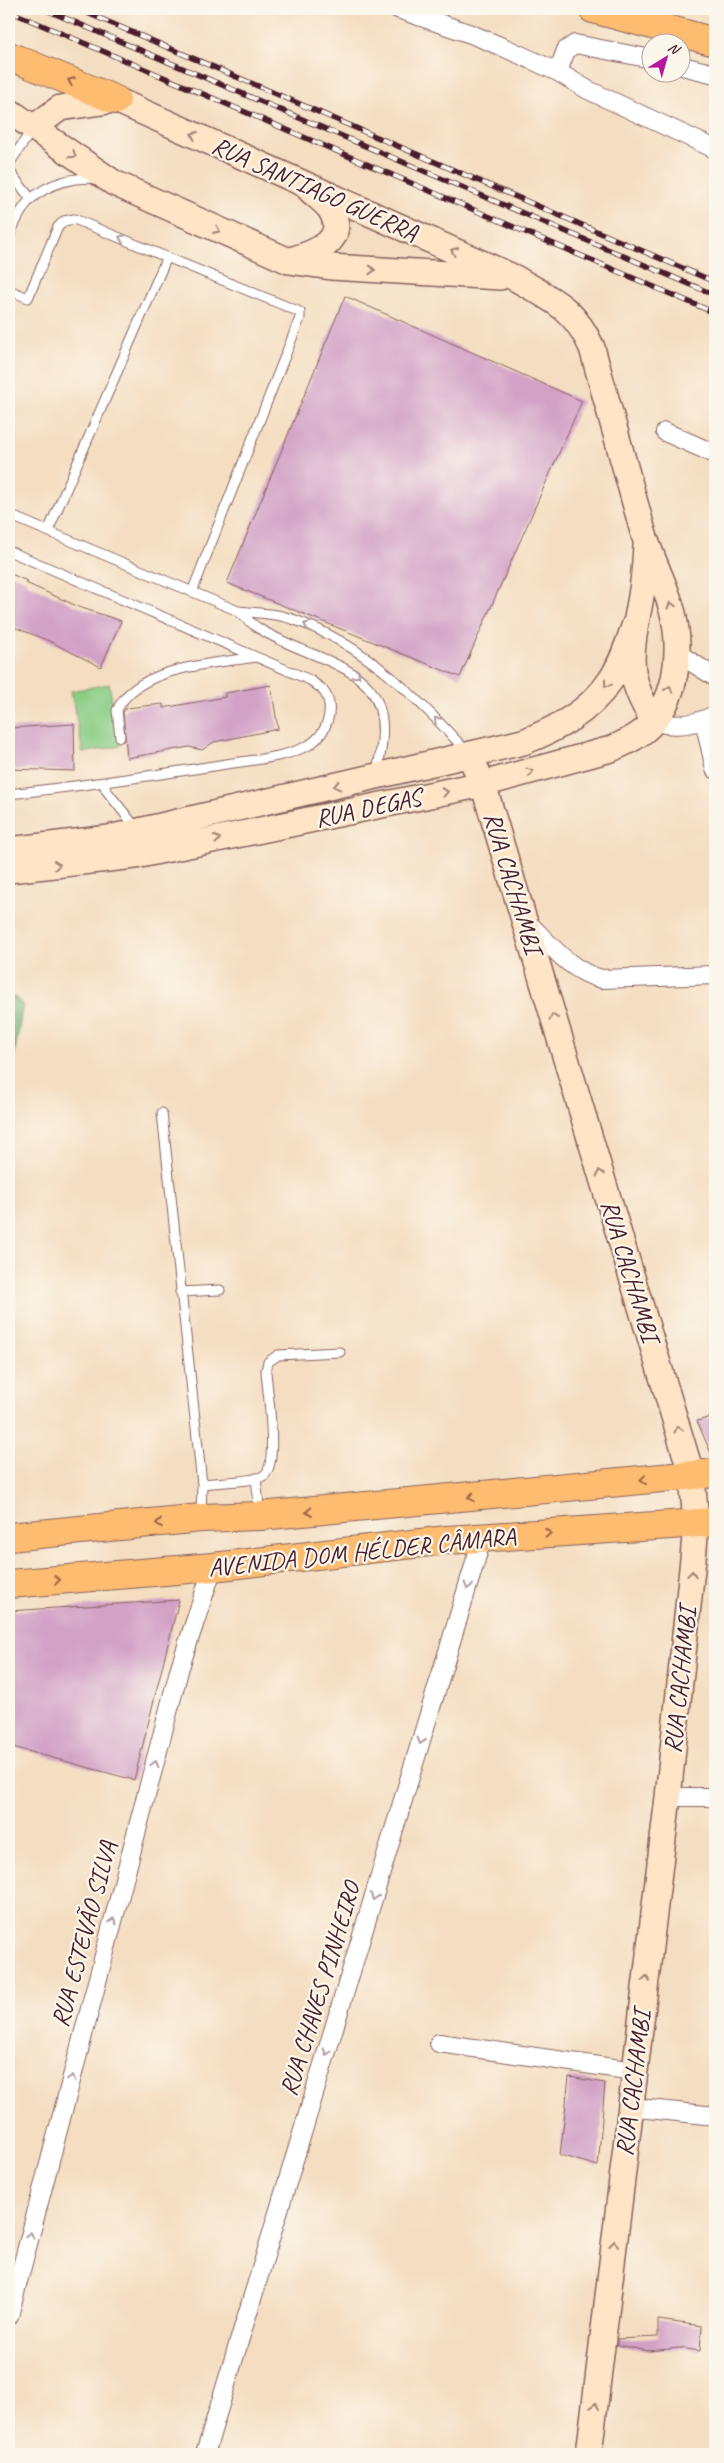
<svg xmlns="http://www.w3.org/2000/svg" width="724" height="2463" font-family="Caveat,sans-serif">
	<rect width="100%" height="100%" fill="#fbf7ec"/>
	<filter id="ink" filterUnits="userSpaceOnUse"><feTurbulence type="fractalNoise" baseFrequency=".02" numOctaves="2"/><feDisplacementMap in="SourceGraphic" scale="10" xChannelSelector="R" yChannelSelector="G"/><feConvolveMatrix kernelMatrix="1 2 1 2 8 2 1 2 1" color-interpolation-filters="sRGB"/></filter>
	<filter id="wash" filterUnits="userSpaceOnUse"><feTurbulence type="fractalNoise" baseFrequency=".0096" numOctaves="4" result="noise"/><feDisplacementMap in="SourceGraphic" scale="20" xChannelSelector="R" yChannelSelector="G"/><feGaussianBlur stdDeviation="1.12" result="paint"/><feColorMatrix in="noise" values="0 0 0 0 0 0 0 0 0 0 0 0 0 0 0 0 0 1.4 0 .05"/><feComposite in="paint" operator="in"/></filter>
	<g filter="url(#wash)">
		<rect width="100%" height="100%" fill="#f4ddc0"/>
		<path fill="#8acd85" stroke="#6a7658" d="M109,684l11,62 -37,7 -12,-62z"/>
		<path fill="#6fb072" stroke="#5c684e" d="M9,996l6,1 8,8 -14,81z"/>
		<g id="blocks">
			<path fill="#d2a1c6" d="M345,296l237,105 -122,276 -233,-94z
				M9,573l18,8 -1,2 53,24 42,14 -20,46 -52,-26 -40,-16z
				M271,685l7,44 -64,13 -12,8 -13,-3 -62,11 -4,-46 3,-4 37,-4v4l62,-11v-4z
				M74,724l1,47 -66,-2v-41z
				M715,1416v42h-2l-16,-37z
				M179,1600l-45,180 -125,-34v-135z
				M569,2077l36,6 -7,83 -38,-11z
				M658,2320l44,6 -2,25 -20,-3 -32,3 -31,-6v-6l41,-2z"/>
		</g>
	</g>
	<g filter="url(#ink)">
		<use href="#blocks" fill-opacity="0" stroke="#86625f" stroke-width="1"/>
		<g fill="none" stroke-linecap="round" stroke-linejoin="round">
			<g stroke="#86625f" stroke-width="11">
				<path id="lane" d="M9,164l24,-36
					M9,171l22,28
					M9,236c6,-12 12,-28 22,-37 18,-16 44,-23 67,-20
					M9,290l19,8 30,-71 6,-6 10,-2 226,93v6l-108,274
					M9,515l229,96c6,6 13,12 20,17 70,43 148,33 118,146
					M48,531l119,-274
					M9,551l301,129c4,3 8,6 12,9 15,18 5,45 -13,56 -26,14 -60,15 -89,20 -70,11 -140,21 -211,29
					M238,611c19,2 39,2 57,9 70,25 123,78 172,132
					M120,737l-3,-27c21,-44 96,-46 139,-53
					M104,783l2,7 31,39
					M162,1113l40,371 -1,31
					M180,1292l40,-2
					M256,1478l4,36
					M202,1484c12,-2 52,-2 61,-8 17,-9 4,-86 3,-105l2,-9 10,-7 62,-3"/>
			</g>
			<g stroke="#86625f" stroke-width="20">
				<path id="street" d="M398,9l73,25 34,14 53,24 30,18 127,59
					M682,66l33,8
					M558,72l8,-22 9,-6 77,15
					M665,432l50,22
					M677,653l38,24
					M704,720l11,49
					M654,721c20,7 42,3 61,-6
					M525,920c23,22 45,52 77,59l113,-4
					M668,1797h47
					M439,2043l195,28
					M630,2107l85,9
					M9,2316l171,-649 33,-100
					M205,2454l277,-915"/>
			</g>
			<g stroke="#86625f" stroke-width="28">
				<path id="secondary" d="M9,111l105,72 175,78 42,6 169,10
					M291,260c23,-7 59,-19 39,-51 -5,-7 -14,-13 -20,-19
					M646,546c-1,17 -2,33 -5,50 -9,53 -19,77 13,125
					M470,756l13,28 209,692 4,48 -3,35 -25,238 -79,657
					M9,850l100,-12 414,-96c34,-13 66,-30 87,-61 12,-17 18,-38 25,-57
					M9,870l126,-14 348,-72 128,-35c16,-7 31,-14 42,-27 27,-30 29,-83 17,-119 -8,-26 -21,-49 -28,-75 -17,-60 -33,-120 -50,-180 -18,-41 -40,-48 -77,-70l-399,-178 -56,8 -27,20"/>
			</g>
			<g stroke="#86625f" stroke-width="30">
				<path id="primary" d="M9,1537l192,-19 59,-2 455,-43
					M9,1584l204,-17 234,-27 268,-18"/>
			</g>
			<g stroke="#86625f" stroke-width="30">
				<path id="highway" d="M593,9l122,33
					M9,56l107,44"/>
			</g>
			<use href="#lane" stroke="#fff" stroke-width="9"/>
			<use href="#street" stroke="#fff" stroke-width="18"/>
			<use href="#secondary" stroke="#ffe4c6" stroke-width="25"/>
			<use href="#primary" stroke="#febc70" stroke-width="28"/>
			<use href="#highway" stroke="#febc70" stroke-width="28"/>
			<g stroke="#4a1f2b" stroke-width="5.5">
				<path id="rail" d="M44,9l671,286
					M78,9l637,273
					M9,11l706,302"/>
			</g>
			<use href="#rail" stroke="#fbf7ec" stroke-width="4" stroke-dasharray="11" stroke-linecap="butt"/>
		</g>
		<defs><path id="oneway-chevron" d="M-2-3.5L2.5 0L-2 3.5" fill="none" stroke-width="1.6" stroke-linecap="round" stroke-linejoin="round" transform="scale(1.25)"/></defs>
		<g stroke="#9b664a">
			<use href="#oneway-chevron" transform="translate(71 81) rotate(-157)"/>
			<use href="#oneway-chevron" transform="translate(643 1480) rotate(174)"/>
			<use href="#oneway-chevron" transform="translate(471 1497) rotate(175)"/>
			<use href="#oneway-chevron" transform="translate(309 1512) rotate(175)"/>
			<use href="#oneway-chevron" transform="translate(159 1523) rotate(175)"/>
			<use href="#oneway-chevron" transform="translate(548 1533) rotate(-5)"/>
			<use href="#oneway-chevron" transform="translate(57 1580) rotate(-5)"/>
		</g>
		<g stroke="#a48278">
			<use href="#oneway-chevron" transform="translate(194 135) rotate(-156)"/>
			<use href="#oneway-chevron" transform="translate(73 155) rotate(34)"/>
			<use href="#oneway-chevron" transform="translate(217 230) rotate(23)"/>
			<use href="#oneway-chevron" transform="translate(454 251) rotate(-156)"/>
			<use href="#oneway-chevron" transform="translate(372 270) rotate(3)"/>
			<use href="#oneway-chevron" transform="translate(671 605) rotate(-105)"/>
			<use href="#oneway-chevron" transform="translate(607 684) rotate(127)"/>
			<use href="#oneway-chevron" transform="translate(669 689) rotate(-71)"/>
			<use href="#oneway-chevron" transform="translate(530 772) rotate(-15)"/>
			<use href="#oneway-chevron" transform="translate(337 786) rotate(167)"/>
			<use href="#oneway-chevron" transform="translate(445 792) rotate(-12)"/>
			<use href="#oneway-chevron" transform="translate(217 839) rotate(-12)"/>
			<use href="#oneway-chevron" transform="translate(57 865) rotate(-7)"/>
			<use href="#oneway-chevron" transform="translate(553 1017) rotate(-107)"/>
			<use href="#oneway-chevron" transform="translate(600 1173) rotate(-107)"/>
			<use href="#oneway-chevron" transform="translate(678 1429) rotate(-107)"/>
			<use href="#oneway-chevron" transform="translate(692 1574) rotate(-84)"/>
			<use href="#oneway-chevron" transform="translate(646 1979) rotate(-83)"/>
			<use href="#oneway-chevron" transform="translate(614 2244) rotate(-83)"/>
			<use href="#oneway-chevron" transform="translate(595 2406) rotate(-83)"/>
		</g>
		<g stroke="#ae9aa0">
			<use href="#oneway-chevron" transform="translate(122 238) rotate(-157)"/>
			<use href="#oneway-chevron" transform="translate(307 625) rotate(-156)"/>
			<use href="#oneway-chevron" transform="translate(357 675) rotate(38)"/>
			<use href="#oneway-chevron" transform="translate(437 720) rotate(-135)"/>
			<use href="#oneway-chevron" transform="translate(468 1586) rotate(107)"/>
			<use href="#oneway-chevron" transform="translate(421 1741) rotate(107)"/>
			<use href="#oneway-chevron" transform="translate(155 1764) rotate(-75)"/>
			<use href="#oneway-chevron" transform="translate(374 1897) rotate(107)"/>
			<use href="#oneway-chevron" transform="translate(113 1921) rotate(-75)"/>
			<use href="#oneway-chevron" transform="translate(327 2052) rotate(107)"/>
			<use href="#oneway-chevron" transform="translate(72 2078) rotate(-75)"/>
			<use href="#oneway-chevron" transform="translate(30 2235) rotate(-75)"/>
		</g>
	</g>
	<g text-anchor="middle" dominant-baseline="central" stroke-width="4.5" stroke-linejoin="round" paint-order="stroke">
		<g font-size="25" fill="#4a1f2b" stroke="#fbf7ec">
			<text transform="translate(315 189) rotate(24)">RUA SANTIAGO GUERRA</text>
			<text transform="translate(368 808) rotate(-12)">RUA DEGAS</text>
			<text transform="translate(513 883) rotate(73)">RUA CACHAMBI</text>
			<text transform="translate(630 1271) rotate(73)">RUA CACHAMBI</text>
			<text transform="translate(362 1552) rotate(-6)">AVENIDA DOM HÉLDER CÂMARA</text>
			<text transform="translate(680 1680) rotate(-84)">RUA CACHAMBI</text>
			<text transform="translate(84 1934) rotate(-75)">RUA ESTEVÃO SILVA</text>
			<text transform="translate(320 1989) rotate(-73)">RUA CHAVES PINHEIRO</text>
			<text transform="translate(633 2083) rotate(-83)">RUA CACHAMBI</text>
		</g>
	</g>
	<rect width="724" height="2463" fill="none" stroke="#fbf7ec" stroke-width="30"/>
	<g transform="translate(666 58) rotate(37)"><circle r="24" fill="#fbf7ec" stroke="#b4a19f"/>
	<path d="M0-4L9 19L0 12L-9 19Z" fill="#b5179e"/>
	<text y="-8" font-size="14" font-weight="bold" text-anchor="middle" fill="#4a1f2b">N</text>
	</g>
</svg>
